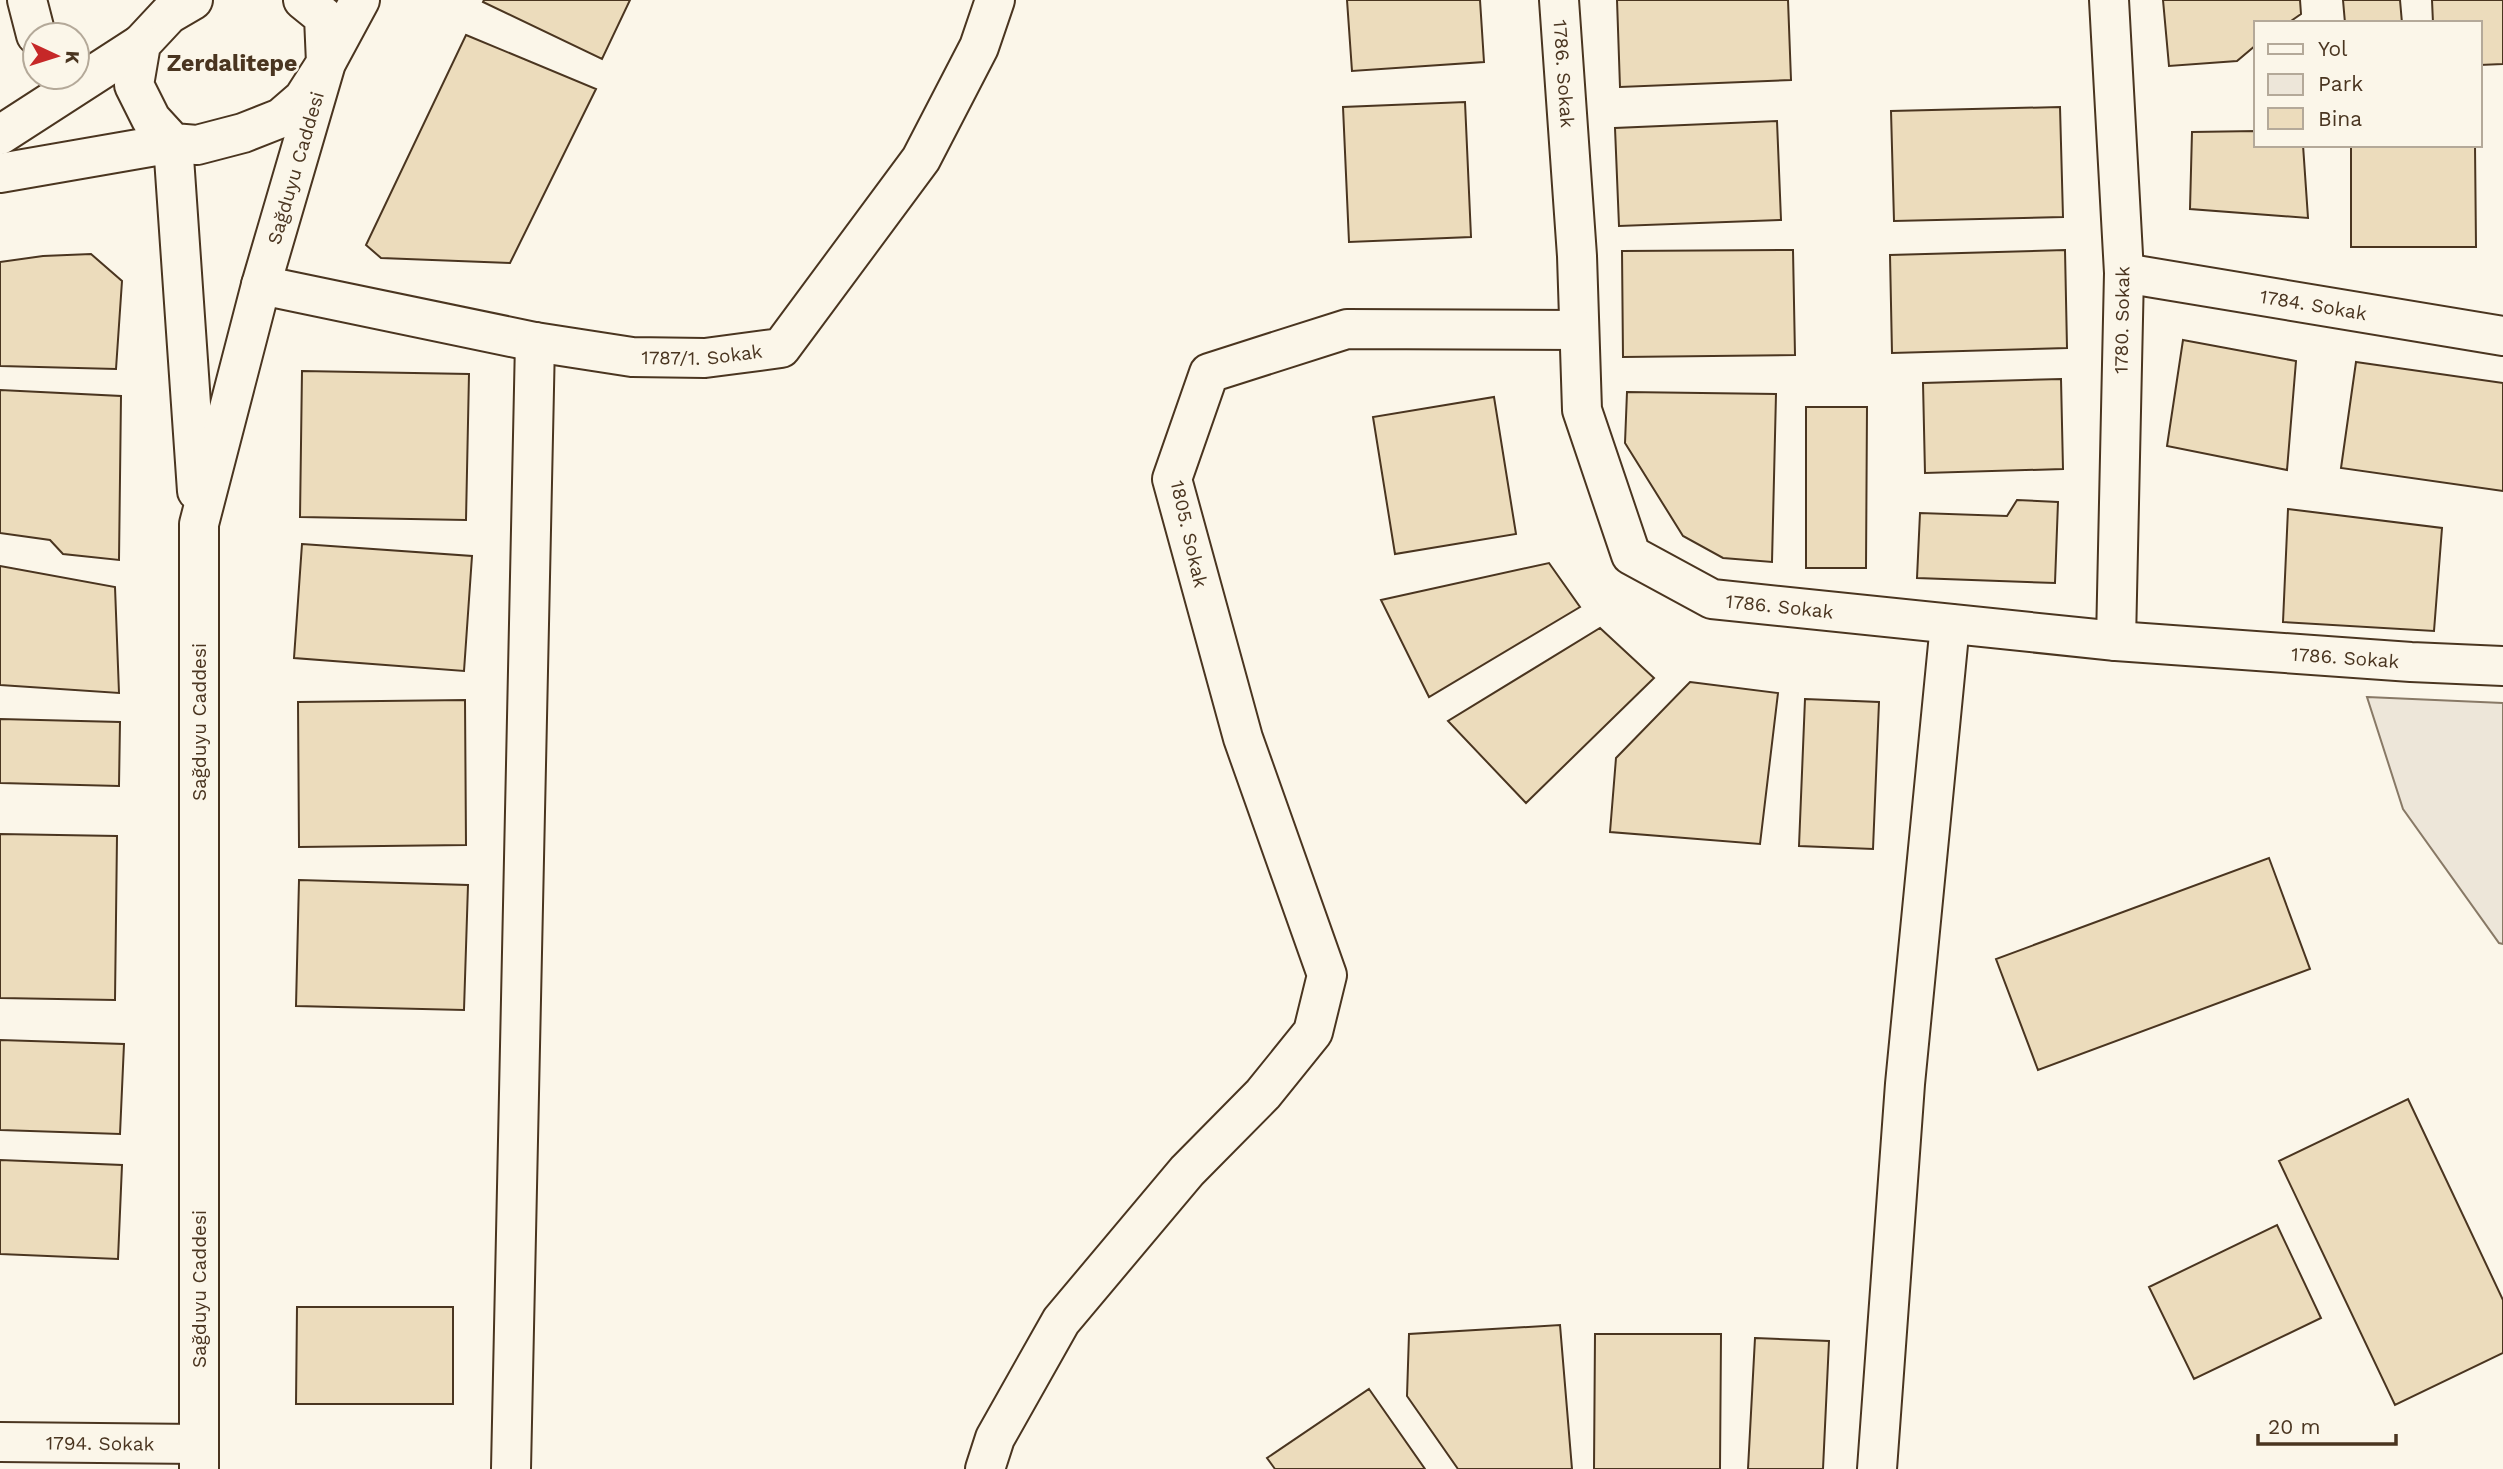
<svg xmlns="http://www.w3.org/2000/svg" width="2503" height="1469" font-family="'Work Sans',sans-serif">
	<rect width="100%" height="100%" fill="#fbf6e9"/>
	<path fill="#ede6d9" stroke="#887966" stroke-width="2" d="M2367,697l136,6v241l-4,-1 -96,-134z"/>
	<path fill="#ecdcbc" stroke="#4a3520" stroke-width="2" d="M484,0h146l-28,59 -119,-57z
		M1347,0h133l4,62 -132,9z
		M1617,0h171l3,80 -171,7z
		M2163,0h137l1,14 -13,9h-32v22l-19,16 -68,5z
		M2343,0h57l2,23h-57z
		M2432,0h71v64l-23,1v-42h-47z
		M466,35l130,54 -86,174 -129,-5 -15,-13z
		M1465,102l6,135 -122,5 -6,-135z
		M2060,107l3,110 -169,4 -3,-110z
		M1777,121l4,99 -162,6 -4,-98z
		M2256,131v14h47l5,73 -118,-9 2,-77z
		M2351,145h124l1,102h-125z
		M1793,250l2,105 -172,2 -1,-106z
		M2065,250l2,98 -175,5 -2,-98z
		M91,254l31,27 -6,88 -116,-3v-104l43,-6z
		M2183,340l113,21 -9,109 -120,-24z
		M2356,362l147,21v108l-162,-23z
		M302,371l167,3 -3,146 -166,-3z
		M2061,379l2,90 -138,4 -2,-90z
		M0,390l121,6 -2,164 -56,-6 -13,-14 -50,-7z
		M1627,392l149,2 -4,168 -49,-4 -40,-22 -58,-93z
		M1494,397l22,137 -121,20 -22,-137z
		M1806,407h61l-1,161h-60z
		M2017,500l41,2 -3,81 -138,-5 3,-65 87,3z
		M2288,509l154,19 -8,103 -151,-9z
		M302,544l170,12 -8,115 -170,-13z
		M1549,563l31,44 -151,90 -48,-97z
		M0,566l115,21 4,106 -119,-8z
		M1600,628l54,50 -128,125 -78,-82z
		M1690,682l88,11 -18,151 -150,-12 6,-74z
		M1805,699l74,3 -6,147 -74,-3z
		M465,700l1,145 -167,2 -1,-145z
		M0,719l120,3 -1,64 -119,-3z
		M0,834l117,2 -2,164 -115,-2z
		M2269,858l41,111 -272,101 -42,-111z
		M299,880l169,5 -4,125 -168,-4z
		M0,1040l124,4 -4,90 -120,-4z
		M2408,1099l95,201v53l-108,52 -116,-244z
		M0,1160l122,5 -4,94 -118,-5z
		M2277,1225l44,93 -127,61 -45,-92z
		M297,1307h156v97h-157z
		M1560,1325l12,144h-114l-51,-73 2,-62z
		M1595,1334h126l-1,135h-126z
		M1755,1338l74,3 -6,128h-75z
		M1369,1389l56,80h-150l-8,-11z"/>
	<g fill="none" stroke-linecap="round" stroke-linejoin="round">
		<g stroke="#4a3520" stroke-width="42">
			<g id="minor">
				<path d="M27,0l9,35"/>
				<path id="s1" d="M1559,0l18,256 5,154 49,145 81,44 404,42 295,21 92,4"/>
				<path d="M2109,0l15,273 -8,368"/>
				<path id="s2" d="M2124,273l379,63"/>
				<path id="s3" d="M261,285l274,57 97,15 73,1 76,-10 140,-189 58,-112 16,-47"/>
				<path id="s4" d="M0,1442l199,2"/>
				<path d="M511,1469l24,-1127"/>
				<path d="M985,1469l10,-31 66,-117 126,-150 76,-77 50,-62 14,-57 -84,-237 -71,-259 37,-106 138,-44 232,1"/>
				<path d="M1877,1469l28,-385 45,-460"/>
			</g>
		</g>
		<g stroke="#4a3520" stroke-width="42">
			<g id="tertiary">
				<path d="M193,0l-24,14 -28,30 -7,41 17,34 22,24 24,2 46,-12 38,-15 22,-19 23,-36 -2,-46 -21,-17"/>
				<path d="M0,135l141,-91"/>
				<path d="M0,173l173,-30 24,348"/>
				<path id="s5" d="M199,1469v-945l62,-239 65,-222 34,-63"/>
			</g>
		</g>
		<use href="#minor" stroke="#fbf6e9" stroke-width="38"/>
		<use href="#tertiary" stroke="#fbf6e9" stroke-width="38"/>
	</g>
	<g text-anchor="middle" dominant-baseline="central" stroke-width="5" stroke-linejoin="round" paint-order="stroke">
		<g font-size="19" fill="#4a3520" stroke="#fbf6e9">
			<text stroke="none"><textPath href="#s1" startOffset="74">1786. Sokak</textPath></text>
			<text stroke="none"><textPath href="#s5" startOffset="1314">Sağduyu Caddesi</textPath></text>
			<text stroke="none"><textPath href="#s2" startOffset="192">1784. Sokak</textPath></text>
			<text transform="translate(2122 320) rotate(-89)">1780. Sokak</text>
			<text stroke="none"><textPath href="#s3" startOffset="448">1787/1. Sokak</textPath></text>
			<text transform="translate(1189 534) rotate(77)">1805. Sokak</text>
			<text stroke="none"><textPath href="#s1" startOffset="724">1786. Sokak</textPath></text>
			<text stroke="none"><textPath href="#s1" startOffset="1292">1786. Sokak</textPath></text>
			<text transform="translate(199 722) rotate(-90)">Sağduyu Caddesi</text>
			<text transform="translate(199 1289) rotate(-90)">Sağduyu Caddesi</text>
			<text stroke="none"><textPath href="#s4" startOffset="100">1794. Sokak</textPath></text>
		</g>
		<g font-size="23" font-weight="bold" fill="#4a3520" stroke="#fbf6e9">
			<text x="232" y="63">Zerdalitepe</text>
		</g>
	</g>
	<rect x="2254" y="21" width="228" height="126" fill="#fbf6e9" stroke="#b4a999" stroke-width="2"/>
	<rect x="2268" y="44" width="35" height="10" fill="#fbf6e9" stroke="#b4a999" stroke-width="2"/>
	<text x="2318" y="56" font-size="21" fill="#4a3520">Yol</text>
	<rect x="2268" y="74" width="35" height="21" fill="#ede6d9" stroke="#b4a999" stroke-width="2"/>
	<text x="2318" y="91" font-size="21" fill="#4a3520">Park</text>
	<rect x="2268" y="108" width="35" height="21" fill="#ecdcbc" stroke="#b4a999" stroke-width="2"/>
	<text x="2318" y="126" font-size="21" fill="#4a3520">Bina</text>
	<g transform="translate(56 56) rotate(94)"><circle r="33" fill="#fbf6e9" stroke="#b4a999" stroke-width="2"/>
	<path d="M0-5L12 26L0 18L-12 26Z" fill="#c62828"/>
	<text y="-10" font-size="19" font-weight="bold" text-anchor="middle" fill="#4a3520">K</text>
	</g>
	<path d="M2258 1434v10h138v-10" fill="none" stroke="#4a3520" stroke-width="3.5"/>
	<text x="2268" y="1434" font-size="21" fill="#4a3520" stroke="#fbf6e9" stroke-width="5" paint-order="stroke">20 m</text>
</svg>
